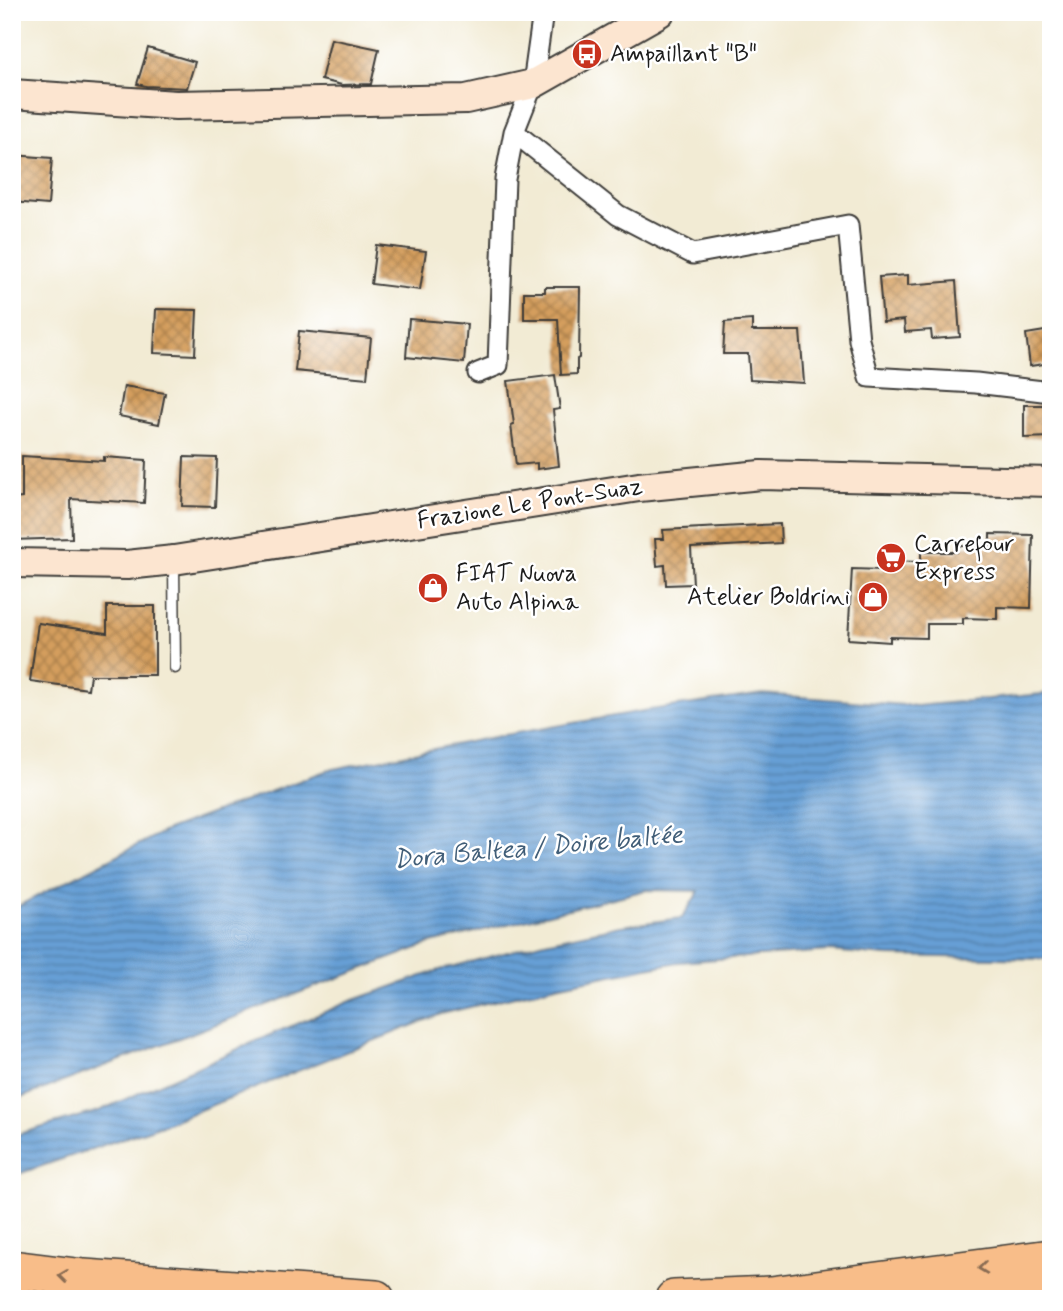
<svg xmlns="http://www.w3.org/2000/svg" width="1063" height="1311" font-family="Mynerve,sans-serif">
	<defs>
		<pattern id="water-rules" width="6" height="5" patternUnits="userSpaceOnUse" patternTransform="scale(1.75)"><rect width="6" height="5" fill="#669fd5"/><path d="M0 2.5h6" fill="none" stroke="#5381ac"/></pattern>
		<pattern id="building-cross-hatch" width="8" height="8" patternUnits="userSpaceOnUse" patternTransform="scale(1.75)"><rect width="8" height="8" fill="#d49e5d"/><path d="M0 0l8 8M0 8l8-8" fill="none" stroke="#ab804c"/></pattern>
	</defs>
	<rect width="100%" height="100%" fill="#fff"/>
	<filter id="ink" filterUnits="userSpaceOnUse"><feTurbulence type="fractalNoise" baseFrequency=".0143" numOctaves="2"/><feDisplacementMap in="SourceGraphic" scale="14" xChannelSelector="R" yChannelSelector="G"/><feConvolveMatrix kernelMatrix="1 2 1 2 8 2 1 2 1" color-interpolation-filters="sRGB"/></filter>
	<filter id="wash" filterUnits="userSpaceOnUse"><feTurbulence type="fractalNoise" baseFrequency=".00686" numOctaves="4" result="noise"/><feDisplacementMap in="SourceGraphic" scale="28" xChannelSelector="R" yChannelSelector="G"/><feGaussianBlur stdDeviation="1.57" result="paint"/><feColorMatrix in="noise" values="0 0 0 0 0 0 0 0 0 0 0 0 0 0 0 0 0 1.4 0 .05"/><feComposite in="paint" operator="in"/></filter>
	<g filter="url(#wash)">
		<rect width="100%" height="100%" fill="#f2ebd4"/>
		<path fill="url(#water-rules)" stroke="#415e78" stroke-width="2" d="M1051,693v266l-164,-3 -58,-5 -151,11 -122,24 -115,28 -279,111 -150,51v-40l87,-25 166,-74 86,-36 89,-31 105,-28 76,-16 61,-8 17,-27 -53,-1 -215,53 -419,158v-192l153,-78 163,-61 171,-34 144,-25 119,-17 155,12z"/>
		<g id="blocks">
			<path fill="url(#building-cross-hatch)" d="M331,39l48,10 -8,35 -29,1 -21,-5z
				M148,48l47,14 -8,26 -41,-2 -9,-2z
				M12,155l40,3 -4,47 -36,-3z
				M376,245l50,6 -6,39 -49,-6z
				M908,275v10l48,-4 4,56 -28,2 -1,-9 -26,2 -1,-12 -21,2 -4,-45z
				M545,287h35l-1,71 -2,1v15l-16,1 -3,-56h-34v-27h21z
				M156,309l41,1 -2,45 -41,-2z
				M409,319l58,5 -3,39 -58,-6z
				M752,320v11h48l4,52 -54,-3 -2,-26h-25l2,-32z
				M1051,330v33l-21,3 -4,-32z
				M299,331l72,7 -4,40 -72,-7z
				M555,375l5,34 -7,1 6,56 -22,3v-6l-21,2 -5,-40 3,-1 -6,-43z
				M124,386l41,7 -6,31 -40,-8z
				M1024,405h27v32l-27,1z
				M22,456l82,5v-4l42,3 -2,43 -73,-4 1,39 -60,2v-41l10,-1z
				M184,457l33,1 -2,49 -33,-1z
				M780,524l1,19 -90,5 2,36 -27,1 -1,-20 -8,1 -2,-27h9l-1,-9z
				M990,534l43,1 -2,73 -34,-1v12l-34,-1v6h-36v14l-37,-1v5l-42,-3 4,-70 31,1v-9l38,1v-10h36v-6h33z
				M107,606h48v69h-65l-2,14 -58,-8 8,-58 69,10z"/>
		</g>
	</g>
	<g filter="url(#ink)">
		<use href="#blocks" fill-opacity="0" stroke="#3c3b38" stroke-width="2"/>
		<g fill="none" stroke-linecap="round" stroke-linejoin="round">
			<g stroke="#3c3b38" stroke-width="13">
				<path id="lane" d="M174,564l1,104"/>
			</g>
			<g stroke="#3c3b38" stroke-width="23">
				<path id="street" d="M514,132l104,83 75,39 155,-29 11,115 10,37 107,6 75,9
					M478,373l20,-8 7,-186 9,-47 19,-48 10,-72"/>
			</g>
			<g stroke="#3c3b38" stroke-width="32">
				<path id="secondary" d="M12,94l164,11 290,-6 67,-15 127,-72
					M12,563l115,2 47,-5 465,-73 122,-12 290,7"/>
			</g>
			<g stroke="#3c3b38" stroke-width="40">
				<path id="highway" d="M12,1269l72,9 292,21
					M12,1299h1
					M674,1299l97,-4 280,-37
					M962,1299l89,-12"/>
			</g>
			<use href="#lane" stroke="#fff" stroke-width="10"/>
			<use href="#street" stroke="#fff" stroke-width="19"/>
			<use href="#secondary" stroke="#fce5d0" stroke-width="28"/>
			<use href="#highway" stroke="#f8bd89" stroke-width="37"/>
		</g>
		<defs><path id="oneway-chevron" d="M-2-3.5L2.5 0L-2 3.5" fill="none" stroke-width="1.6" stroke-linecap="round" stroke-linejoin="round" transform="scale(1.75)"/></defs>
		<g stroke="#8a6c52">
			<use href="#oneway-chevron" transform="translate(983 1268) rotate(173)"/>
			<use href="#oneway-chevron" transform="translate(63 1276) rotate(-173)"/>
		</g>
	</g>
	<defs>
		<g id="bus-disc" transform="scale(1.575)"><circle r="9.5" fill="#c8321e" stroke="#fff"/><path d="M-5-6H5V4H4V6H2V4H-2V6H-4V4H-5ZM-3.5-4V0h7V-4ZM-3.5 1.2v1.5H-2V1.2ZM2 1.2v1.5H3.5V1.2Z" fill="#fff"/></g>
		<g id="supermarket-disc" transform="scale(1.575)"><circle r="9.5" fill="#c8321e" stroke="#fff"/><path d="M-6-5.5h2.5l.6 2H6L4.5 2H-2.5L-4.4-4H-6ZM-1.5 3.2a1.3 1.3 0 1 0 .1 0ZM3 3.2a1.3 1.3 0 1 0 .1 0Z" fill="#fff"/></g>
		<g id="shop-disc" transform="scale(1.575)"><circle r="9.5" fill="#c8321e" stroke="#fff"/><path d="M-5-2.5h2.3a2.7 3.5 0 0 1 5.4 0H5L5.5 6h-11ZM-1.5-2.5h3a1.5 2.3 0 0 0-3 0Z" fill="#fff"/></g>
	</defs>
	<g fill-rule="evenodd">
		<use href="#bus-disc" x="587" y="54"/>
		<use href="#supermarket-disc" x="891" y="558"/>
		<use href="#shop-disc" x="433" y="588"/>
		<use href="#shop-disc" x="873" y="597"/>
	</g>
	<g text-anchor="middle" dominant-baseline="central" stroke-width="5" stroke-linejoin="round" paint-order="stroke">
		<g font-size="24" fill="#1c1c1c" stroke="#fff" text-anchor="start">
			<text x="610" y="54">Ampaillant "B"</text>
			<text x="914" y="544">Carrefour<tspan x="914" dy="28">Express</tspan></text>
			<text x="456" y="574">FIAT Nuova<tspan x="456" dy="28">Auto Alpina</tspan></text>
			<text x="850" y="597" text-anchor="end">Atelier Boldrini</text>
		</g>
		<g font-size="24" fill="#1c1c1c" stroke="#fff">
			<text transform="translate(530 504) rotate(-9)">Frazione Le Pont-Suaz</text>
		</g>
		<g font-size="26" font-style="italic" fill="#415e78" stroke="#fff">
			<text transform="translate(538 848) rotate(-5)">Dora Baltea / Doire baltée</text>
		</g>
	</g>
	<rect width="1063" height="1311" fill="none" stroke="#fff" stroke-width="42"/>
</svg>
